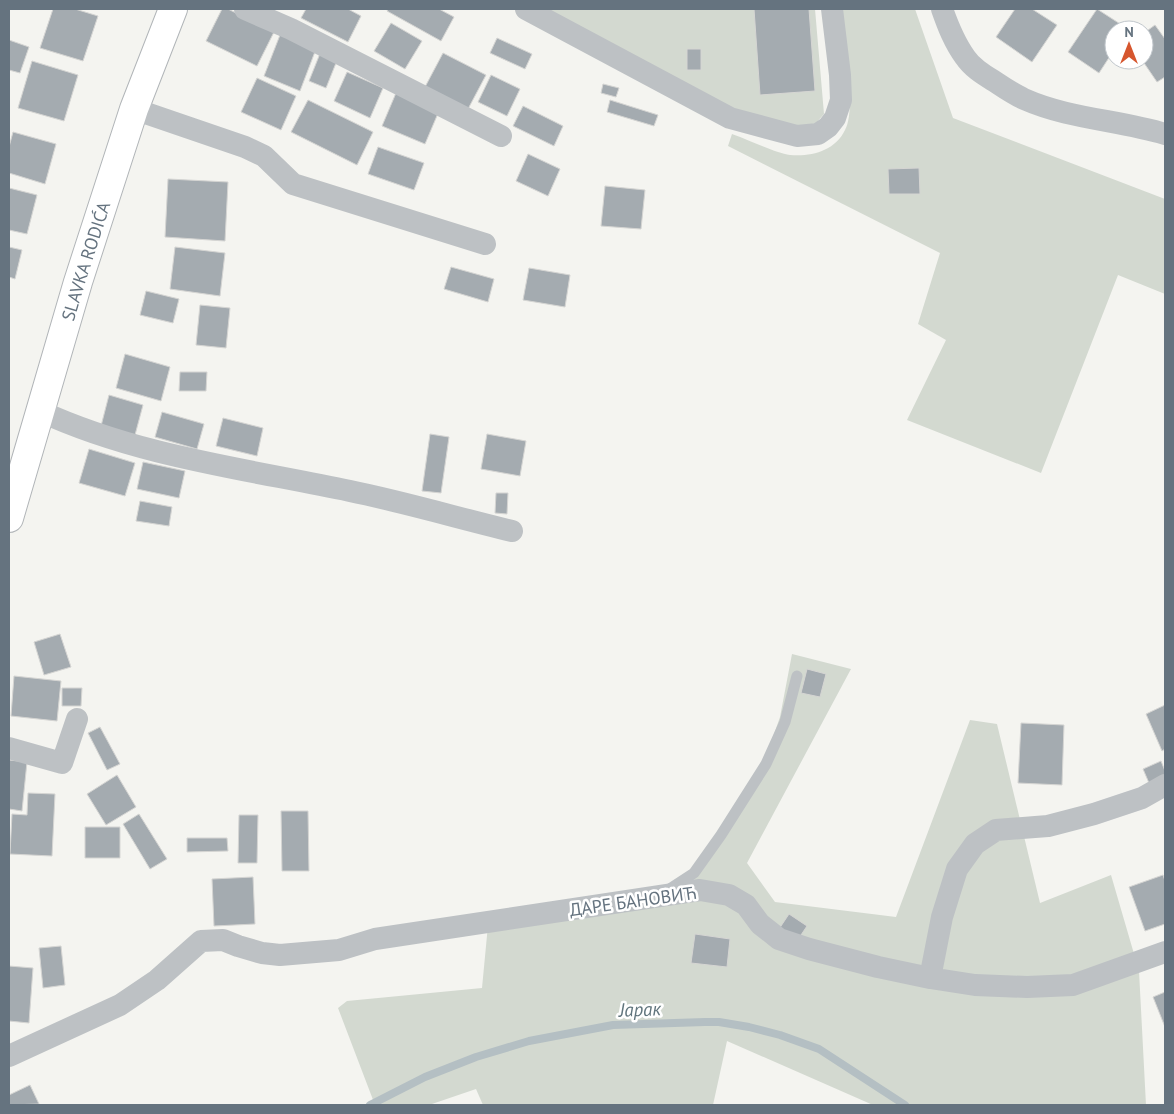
<svg xmlns="http://www.w3.org/2000/svg" width="1174" height="1114" font-family="'PT Sans',sans-serif">
	<rect width="100%" height="100%" fill="#f4f4f0"/>
	<path fill="#d3d9d0" d="M540,9h275l9,105 -15,17 -31,3z
		M842,9h73l38,109 212,81v95l-47,-19 -77,198 -134,-53 39,-80 -28,-16 22,-71 -212,-107 4,-12c15,5 43,19 58,21 21,2 45,-4 55,-25 12,-22 -1,-94 -3,-121z
		M792,654l59,15 -104,194 28,39 121,15 74,-197 27,4 43,179 71,-28 28,96 7,134h-273l-146,-64 -14,64h-230l-7,-16 -47,16h-54l-37,-97 9,-7 135,-13 6,-63 177,-35 30,-23 71,-110 14,-40z"/>
	<g fill="none" stroke-linecap="round" stroke-linejoin="round">
		<path stroke="#b4bfc3" stroke-width="8" d="M370,1105l55,-28 51,-20 53,-16 84,-16 92,-3h14l30,5 31,8 39,14 86,56"/>
	</g>
	<path fill="#a4abb0" stroke="#d5d5d3" d="M53,9h22l23,7 -15,45 -43,-13z
		M222,9h6l46,23 -17,34 -51,-25z
		M306,9h42l13,7 -13,26 -47,-24z
		M388,9h51l15,8 -13,24 -54,-30z
		M754,9h55l6,82 -55,4z
		M1015,9h17l25,16 -25,37 -36,-25z
		M1097,9l31,20 -14,1v20l-15,23 -31,-21z
		M391,23l31,18 -17,28 -31,-18z
		M1155,25l10,14v38l-8,5 -15,-22h2v-27z
		M280,35l36,14 -16,42 -36,-15z
		M497,38l35,16 -7,15 -35,-16z
		M9,40l20,7 -9,26 -11,-3z
		M687,49h14v21h-14z
		M321,51l17,7 -12,30 -17,-7z
		M443,53l43,22 -18,34 -43,-22z
		M32,61l46,14 -14,46 -46,-13z
		M347,72l36,16 -13,30 -36,-17z
		M491,75l29,14 -13,27 -29,-14z
		M257,78l39,18 -15,34 -40,-18z
		M603,84l16,4 -3,9 -15,-4z
		M396,93l43,18 -14,33 -43,-18z
		M308,100l65,32 -16,33 -66,-33z
		M610,100l48,15 -4,11 -47,-14z
		M523,106l40,20 -9,20 -41,-20z
		M13,132l43,12 -11,40 -36,-11v-26z
		M378,147l46,16 -10,27 -46,-16z
		M528,154l32,15 -12,27 -32,-15z
		M919,168l1,26h-31l-1,-25z
		M168,179l60,3 -3,59 -60,-4z
		M605,186l40,4 -4,39 -40,-3z
		M9,188l28,7 -10,39 -18,-4z
		M9,247l13,3 -7,29 -6,-2z
		M175,247l50,6 -5,43 -50,-7z
		M451,267l43,12 -6,23 -44,-13z
		M529,268l41,7 -5,32 -42,-7z
		M146,291l33,8 -6,24 -33,-8z
		M200,305l30,3 -4,40 -30,-3z
		M125,354l45,13 -9,34 -45,-13z
		M180,372h27l-1,19h-27z
		M109,395l34,10 -8,30 -34,-9z
		M162,412l42,12 -7,25 -42,-12z
		M223,418l40,10 -6,28 -41,-10z
		M430,434l19,3 -8,56 -19,-2z
		M487,434l39,7 -6,35 -39,-7z
		M89,449l46,14 -10,33 -46,-13z
		M143,462l42,9 -6,27 -42,-9z
		M496,493h12l-1,21 -12,-1z
		M140,501l32,6 -3,19 -33,-5z
		M60,634l11,33 -27,8 -10,-33z
		M807,669l19,5 -6,23 -19,-4z
		M14,676l47,5 -4,40 -46,-5z
		M62,688h20l-1,18h-19z
		M1165,705v44l-3,2 -16,-37z
		M1021,723l43,2 -2,60 -44,-2z
		M100,727l20,37 -13,6 -19,-37z
		M9,760l18,2 -5,49 -13,-2z
		M1161,761l4,10v5l-16,7 -6,-14z
		M117,775l19,32 -30,18 -19,-31z
		M28,793l27,1 -3,62 -42,-2 2,-40 15,1z
		M281,811h27l1,60h-27z
		M139,814l28,45 -17,10 -27,-45z
		M239,815h19l-1,48h-19z
		M85,827h35v31h-35z
		M187,838h40l1,13 -41,1z
		M1163,875l2,6v43l-20,7 -16,-44z
		M253,877l2,47 -41,2 -2,-47z
		M789,914l18,12 -12,18 -18,-12z
		M695,934l35,5 -3,28 -36,-4z
		M61,946l4,39 -22,3 -4,-40z
		M9,966l24,2 -4,55 -20,-2z
		M1165,992v35l-12,-30z
		M30,1085l9,19 -30,1v-10z"/>
	<g fill="none" stroke-linecap="round" stroke-linejoin="round">
		<g stroke="#b1b5b8" stroke-width="30">
			<g id="primary">
				<path id="s1" d="M9,518l69,-236 56,-173 39,-100"/>
			</g>
		</g>
		<path stroke="#bdc1c4" stroke-width="11" d="M668,890l26,-17 27,-38 45,-71 19,-42 12,-46"/>
		<path stroke="#bdc1c4" stroke-width="22" d="M245,9l46,20 210,107
			M526,9l204,109 67,18 21,-2 10,-7 7,-9 6,-18 -1,-25 -8,-66
			M942,9c6,17 12,33 23,48 8,12 21,19 32,26 9,6 18,12 27,16 45,20 95,21 141,35
			M134,109l111,38 19,9 29,28 192,60
			M40,411c97,45 206,58 310,80 54,11 108,27 162,40
			M9,748l53,15 15,-44
			M930,978l45,7 52,2 46,-2 92,-33
			M9,1056l111,-51 37,-25 44,-39 22,-1 15,6 24,7 18,2 59,-5 36,-11 325,-49 29,5 17,10 14,19 19,15 30,10 69,18 52,11 12,-61 15,-48 18,-25 21,-14 52,-4 46,-12 48,-16 23,-13"/>
		<use href="#primary" stroke="#fff" stroke-width="28"/>
	</g>
	<g text-anchor="middle" dominant-baseline="central" stroke-width="5" stroke-linejoin="round" paint-order="stroke">
		<g font-size="18" fill="#65737f" stroke="#fff">
			<text stroke="none"><textPath href="#s1" startOffset="268">SLAVKA RODIĆA</textPath></text>
			<text transform="translate(633 901) rotate(-8)">ДАРЕ БАНОВИЋ</text>
		</g>
		<g font-size="19" font-style="italic" fill="#61757d" stroke="#fff">
			<text transform="translate(640 1009) rotate(-2)">Јарак</text>
		</g>
	</g>
	<rect width="1174" height="1114" fill="none" stroke="#65737f" stroke-width="20"/>
	<g transform="translate(1129 45)"><circle r="24" fill="#ffffff" stroke="#c1c7cc"/>
	<path d="M0-4L9 19L0 12L-9 19Z" fill="#d6562e"/>
	<text y="-8" font-size="14" font-weight="bold" text-anchor="middle" fill="#65737f">N</text>
	</g>
</svg>
